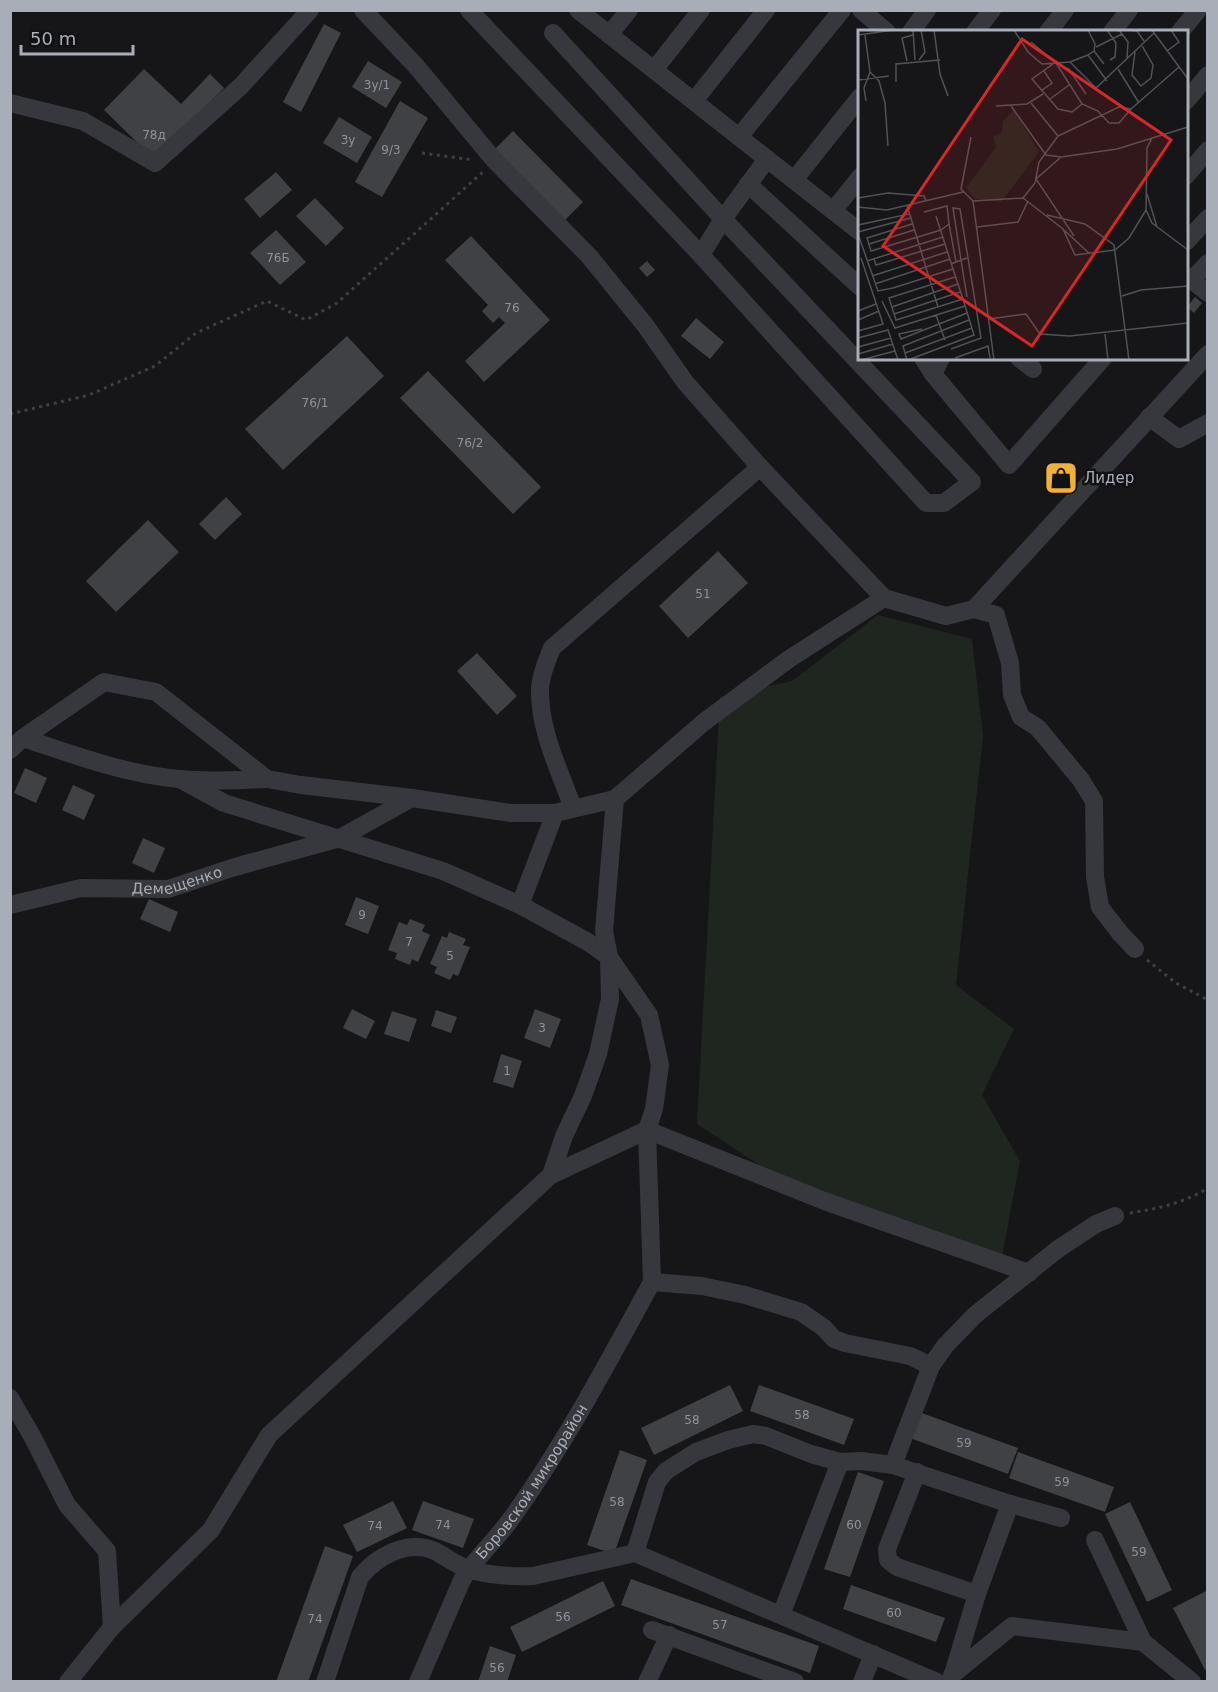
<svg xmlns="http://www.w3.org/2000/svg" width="1218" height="1692" font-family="'DejaVu Sans',sans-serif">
	<rect width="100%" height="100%" fill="#161618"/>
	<path fill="#1e261f" d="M878,615l94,24 11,97 -27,249 58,44 -32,66 38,66 -19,101 -225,-86 -79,-52 23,-427 72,-16z"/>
	<path fill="#404145" d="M324,24l17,9 -40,79 -18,-10z
		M368,61l34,21 -16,26 -34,-21z
		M144,69l37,35 29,-30 14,14 -70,71 -50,-49z
		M400,101l28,17 -46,79 -27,-15z
		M339,117l33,20 -15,26 -34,-20z
		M513,131l70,71 -18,18 -70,-71z
		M276,172l16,18 -32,28 -16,-19z
		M315,198l29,30 -18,18 -30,-30z
		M276,230l30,32 -26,23 -30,-32z
		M471,236l79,84 -66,62 -19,-21 40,-38 -6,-6 -6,6 -11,-12 6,-6 -43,-45z
		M647,261l8,9 -8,7 -8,-9z
		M1195,297l7,6 -8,10 -7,-6z
		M696,318l28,24 -14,17 -29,-23z
		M347,336l37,40 -101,94 -38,-41z
		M428,371l113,116 -28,27 -113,-116z
		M226,497l16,17 -27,26 -16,-16z
		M148,520l31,32 -63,60 -30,-31z
		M718,551l30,32 -60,55 -29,-32z
		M477,653l40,43 -20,19 -40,-44z
		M25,768l22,10 -11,25 -22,-10z
		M73,785l22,10 -11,25 -22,-10z
		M143,838l22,10 -11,25 -22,-10z
		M356,897l23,9 -11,28 -23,-9z
		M149,899l29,13 -8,20 -30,-13z
		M410,919l15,6 -3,6 8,4 -12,27 -6,-3 -2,6 -15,-6 2,-6 -9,-3 11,-28 8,3z
		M449,932l17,7 -3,6 7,2 -12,29 -5,-2 -3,6 -16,-7 3,-6 -7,-3 12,-28 5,2z
		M352,1009l23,12 -9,18 -23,-11z
		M535,1009l26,10 -11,29 -26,-10z
		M436,1010l21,7 -6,16 -20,-7z
		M392,1011l25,8 -8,23 -25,-8z
		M501,1054l21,7 -9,27 -20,-6z
		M730,1385l13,26 -89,44 -13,-27z
		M759,1385l95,34 -10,26 -94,-34z
		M919,1412l99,36 -10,26 -98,-36z
		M620,1450l27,10 -33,94 -27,-9z
		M1018,1452l96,35 -9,25 -96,-34z
		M858,1472l26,9 -34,96 -26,-8z
		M393,1501l14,27 -50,24 -14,-27z
		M423,1501l51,18 -11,29 -51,-18z
		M1130,1502l42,88 -25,12 -42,-88z
		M325,1546l28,10 -45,126h-32z
		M631,1579l188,67 -9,27 -189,-68z
		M603,1581l12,25 -93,46 -12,-25z
		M851,1585l94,33 -9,24 -93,-33z
		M1208,1590v78l-3,2 -32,-62z
		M490,1646l26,9 -9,27h-29z"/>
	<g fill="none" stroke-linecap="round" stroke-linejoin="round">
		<path stroke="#3d3f44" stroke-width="3" stroke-dasharray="3 4.5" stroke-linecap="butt" d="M422,153l52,7
			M10,414l79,-19 66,-29 41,-33 71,-32 39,19 31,-17 147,-132
			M1147,960l29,23 32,17
			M1130,1213c27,-4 54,-10 78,-25"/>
		<g stroke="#37383d" stroke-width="18">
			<path d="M363,10l53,56 79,95 94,95 56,69 40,57 75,85 124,131 62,18 28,-7 22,6 14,48 2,32 9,22 17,11 43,52 13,21 1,76 5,30 20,26 15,16"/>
			<path d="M469,10l232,245 225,248h18l28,-21 -249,-263 -22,36"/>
			<path d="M578,10l161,127"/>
			<path d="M842,10l-103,127 121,95"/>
			<path d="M861,10l26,22"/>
			<path d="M911,32l16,-22"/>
			<path d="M975,32l17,-22"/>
			<path d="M1048,32l17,-22"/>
			<path d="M1112,32l17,-22"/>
			<path d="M1180,32l18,-22"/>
			<path d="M553,33l170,186 44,-60"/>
			<path d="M609,35l20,-25"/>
			<path d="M654,70l47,-60"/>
			<path d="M694,101l72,-91"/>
			<path d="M1186,101l22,-26"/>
			<path d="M10,103l73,18 72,42 86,-77 69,-76"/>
			<path d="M1186,176l22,-26"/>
			<path d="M794,180l66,-83"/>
			<path d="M748,184l112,103"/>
			<path d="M833,211l27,-34"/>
			<path d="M1186,242l22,-24"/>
			<path d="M1186,276l22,17"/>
			<path d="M1192,280l16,-17"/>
			<path d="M923,358l10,16"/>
			<path d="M941,358l-8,16 76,91 94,-107"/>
			<path d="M1019,358l14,11"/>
			<path d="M1149,417l30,22 29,-16"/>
			<path d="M974,609l234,-255"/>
			<path d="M23,738c51,17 102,36 156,41 29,3 59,1 88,0"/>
			<path d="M10,750l13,-12 81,-56 52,10 111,87 34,6 111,13 99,15h44l60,-14"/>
			<path d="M180,779l44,24 219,68 77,34 68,37 21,15 1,42 -12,55 -15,42 -19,40 -13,39"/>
			<path d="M573,808c-14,-39 -34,-78 -33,-120 1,-14 7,-28 12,-40l208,-181"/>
			<path id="s1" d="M10,905l71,-17 87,1 67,-22 105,-29 72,-40"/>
			<path d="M520,905l35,-92"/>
			<path d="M652,1282l-5,-152 7,-21 6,-44 -11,-50 -40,-58 -5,-26 11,-132 89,-77 85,-63 95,-61"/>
			<path d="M652,1282l50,4 43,9 56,17 23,16 10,11 11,4 65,13 21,10"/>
			<path d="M10,1398l22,38 35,69 40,46 5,76"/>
			<path d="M893,1465l38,-99 14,-20 30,-31 83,-66 38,-25 19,-8"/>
			<path d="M917,1472l-30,77 1,11 9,7 80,27"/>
			<path d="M1010,1504l51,14"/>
			<path d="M1095,1540l48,102"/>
			<path d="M635,1553l22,-71 9,-11 30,-19 32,-12 25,-6 13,2 45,18 29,8 21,-1 32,4 117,39 -33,90 -24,80"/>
			<path d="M781,1615l59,-153"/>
			<path d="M652,1630l143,52"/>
			<path d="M952,1675l60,-49 131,16 49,40"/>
			<path d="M68,1682l44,-55 99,-97 58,-95 282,-260 96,-45 180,72 202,71"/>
			<path d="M325,1682l35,-105c17,-21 48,-38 75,-26 11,6 21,14 33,18 18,6 46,8 65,7l102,-23 302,129"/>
			<path id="s2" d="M418,1682l44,-102c14,-23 34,-40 49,-61 54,-75 97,-157 141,-237"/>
			<path d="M647,1682l22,-47"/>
			<path d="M862,1682l11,-28"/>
		</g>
	</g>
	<defs>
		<g id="shop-square" transform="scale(1.725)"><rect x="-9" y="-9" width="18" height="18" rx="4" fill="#f2b134" stroke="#111113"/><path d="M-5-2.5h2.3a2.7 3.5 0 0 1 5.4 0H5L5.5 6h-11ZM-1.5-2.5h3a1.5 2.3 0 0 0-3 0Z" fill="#111"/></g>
	</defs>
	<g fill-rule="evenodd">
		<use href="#shop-square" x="1061" y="478"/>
	</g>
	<g text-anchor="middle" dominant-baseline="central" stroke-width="5" stroke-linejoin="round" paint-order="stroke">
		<g font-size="12" fill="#8e929b">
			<text x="377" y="85">3у/1</text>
			<text x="154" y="135">78д</text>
			<text x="348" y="140">3у</text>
			<text x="391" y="150">9/3</text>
			<text x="278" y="258">76Б</text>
			<text x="512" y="308">76</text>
			<text x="315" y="403">76/1</text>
			<text x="470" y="443">76/2</text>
			<text x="703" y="594">51</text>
			<text x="362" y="915">9</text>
			<text x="409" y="942">7</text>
			<text x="450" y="956">5</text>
			<text x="542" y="1028">3</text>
			<text x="507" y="1071">1</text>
			<text x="802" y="1415">58</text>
			<text x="692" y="1420">58</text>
			<text x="964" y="1443">59</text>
			<text x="1062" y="1482">59</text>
			<text x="617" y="1502">58</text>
			<text x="443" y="1525">74</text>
			<text x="854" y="1525">60</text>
			<text x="375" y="1526">74</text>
			<text x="1139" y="1552">59</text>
			<text x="894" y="1613">60</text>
			<text x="563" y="1617">56</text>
			<text x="315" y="1619">74</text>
			<text x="720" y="1625">57</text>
			<text x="497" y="1668">56</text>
		</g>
		<g font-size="15" fill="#a8adb8" stroke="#111113" text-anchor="start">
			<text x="1084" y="478">Лидер</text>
		</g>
		<g font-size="15" fill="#a8adb8" stroke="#111113">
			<text stroke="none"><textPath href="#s1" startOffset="170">Демещенко</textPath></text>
			<text stroke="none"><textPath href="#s2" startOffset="232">Боровской микрорайон</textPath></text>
		</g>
	</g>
	<g transform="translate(858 30)">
		<rect width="330" height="330" fill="#161618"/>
		<path d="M156,80l25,42 -38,50 -26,-3 -9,-11 30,-41 -3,-10 9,-5 1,-11z" fill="#1e261f"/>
		<path fill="none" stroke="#505258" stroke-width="1.5" d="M55,0l2,30M76,0l6,44 8,22M156,0l14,22 14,12 28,-2 26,26 58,-55M230,0l7,14 -1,7 10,13M249,0l9,13 -1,14 -5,3M261,0l9,12 -1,16M271,0l8,1 7,10M294,0l36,49M0,5l36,-5M7,5l5,37 -6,16 2,13M173,12l25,21 26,41 16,7 11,12h10l12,-14M238,17l26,-13M236,21l-6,4 19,26M309,21l12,-9 -8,-12M277,22l-3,23 9,11 10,-8 2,-13 -12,-21M61,30l6,-8 -4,-22M49,31l-5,-23 11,-3M212,32l18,-7M195,34l-21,15 26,30 14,3 10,-8M210,38l18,26M260,39l21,34M12,42l9,9 6,22 3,43M0,50l31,-4M38,52v-18l44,-4M183,61l11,-8 -8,-12M192,69l19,-14M173,73l27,33M138,76l31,-2 16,-10M153,76l35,49 15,2 56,-8 71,-22M200,106l61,-29 12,2 48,-42M113,107l-10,52 12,12 21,159M202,128l-24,21 38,57M289,164l10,33M0,168l30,-5 36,3 2,5M165,168l40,31 12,26 40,-5 14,-12 17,-28 1,-62 5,-10M115,171l50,-3 12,-15 4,-21 19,-26M49,175l31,102M0,177l29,3 76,-18M288,180l6,13 36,27M189,185l38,9 29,21 15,115M54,194l-45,14 4,13 70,-21 8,-6 -2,-18 -23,6M91,194l7,38M0,195l51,-11M119,197l41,-5 10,-21M206,200l26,24M0,202l53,-14M0,204l20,57 15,-3 60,-19 -17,-53M11,214l45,-14M16,229l2,6 69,-21M9,231l76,-24M93,234l10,-4 6,37M95,239l10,30 -67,21 -7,-22 66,-21M14,246l75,-24M17,254l75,-25M264,266l19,-6 47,-4M24,271l13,27 70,-22M34,277l66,-23M0,281l18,-7M36,284l66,-22M78,285l9,25M131,289l37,-5 14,20 30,2 118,-13M0,290l21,-9M64,299l-23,5 2,5 66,-26M0,301l25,-7 -22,-66M247,304l3,26M0,308l30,-8 10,30M0,317l33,-9M93,319l30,-11 -21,-129 -7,-1 8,52 6,-2M47,323l67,-25M0,324l35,-10M97,328l33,-12 2,12M3,330l34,-9M49,330l-4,-14 66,-26M50,330l66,-25 -11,-36"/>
		<path fill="#d62828" fill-opacity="0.15" stroke="#d62828" stroke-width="3" d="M164,9l149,101 -139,206 -149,-100z"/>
		<rect width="330" height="330" fill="none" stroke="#a8adb8" stroke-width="3"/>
	</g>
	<rect width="1218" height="1692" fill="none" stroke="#a8adb8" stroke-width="24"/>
	<path d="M21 45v9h112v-9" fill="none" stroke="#a8adb8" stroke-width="3"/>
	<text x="30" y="45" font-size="18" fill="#a8adb8" stroke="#111113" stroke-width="4.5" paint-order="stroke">50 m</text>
</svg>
